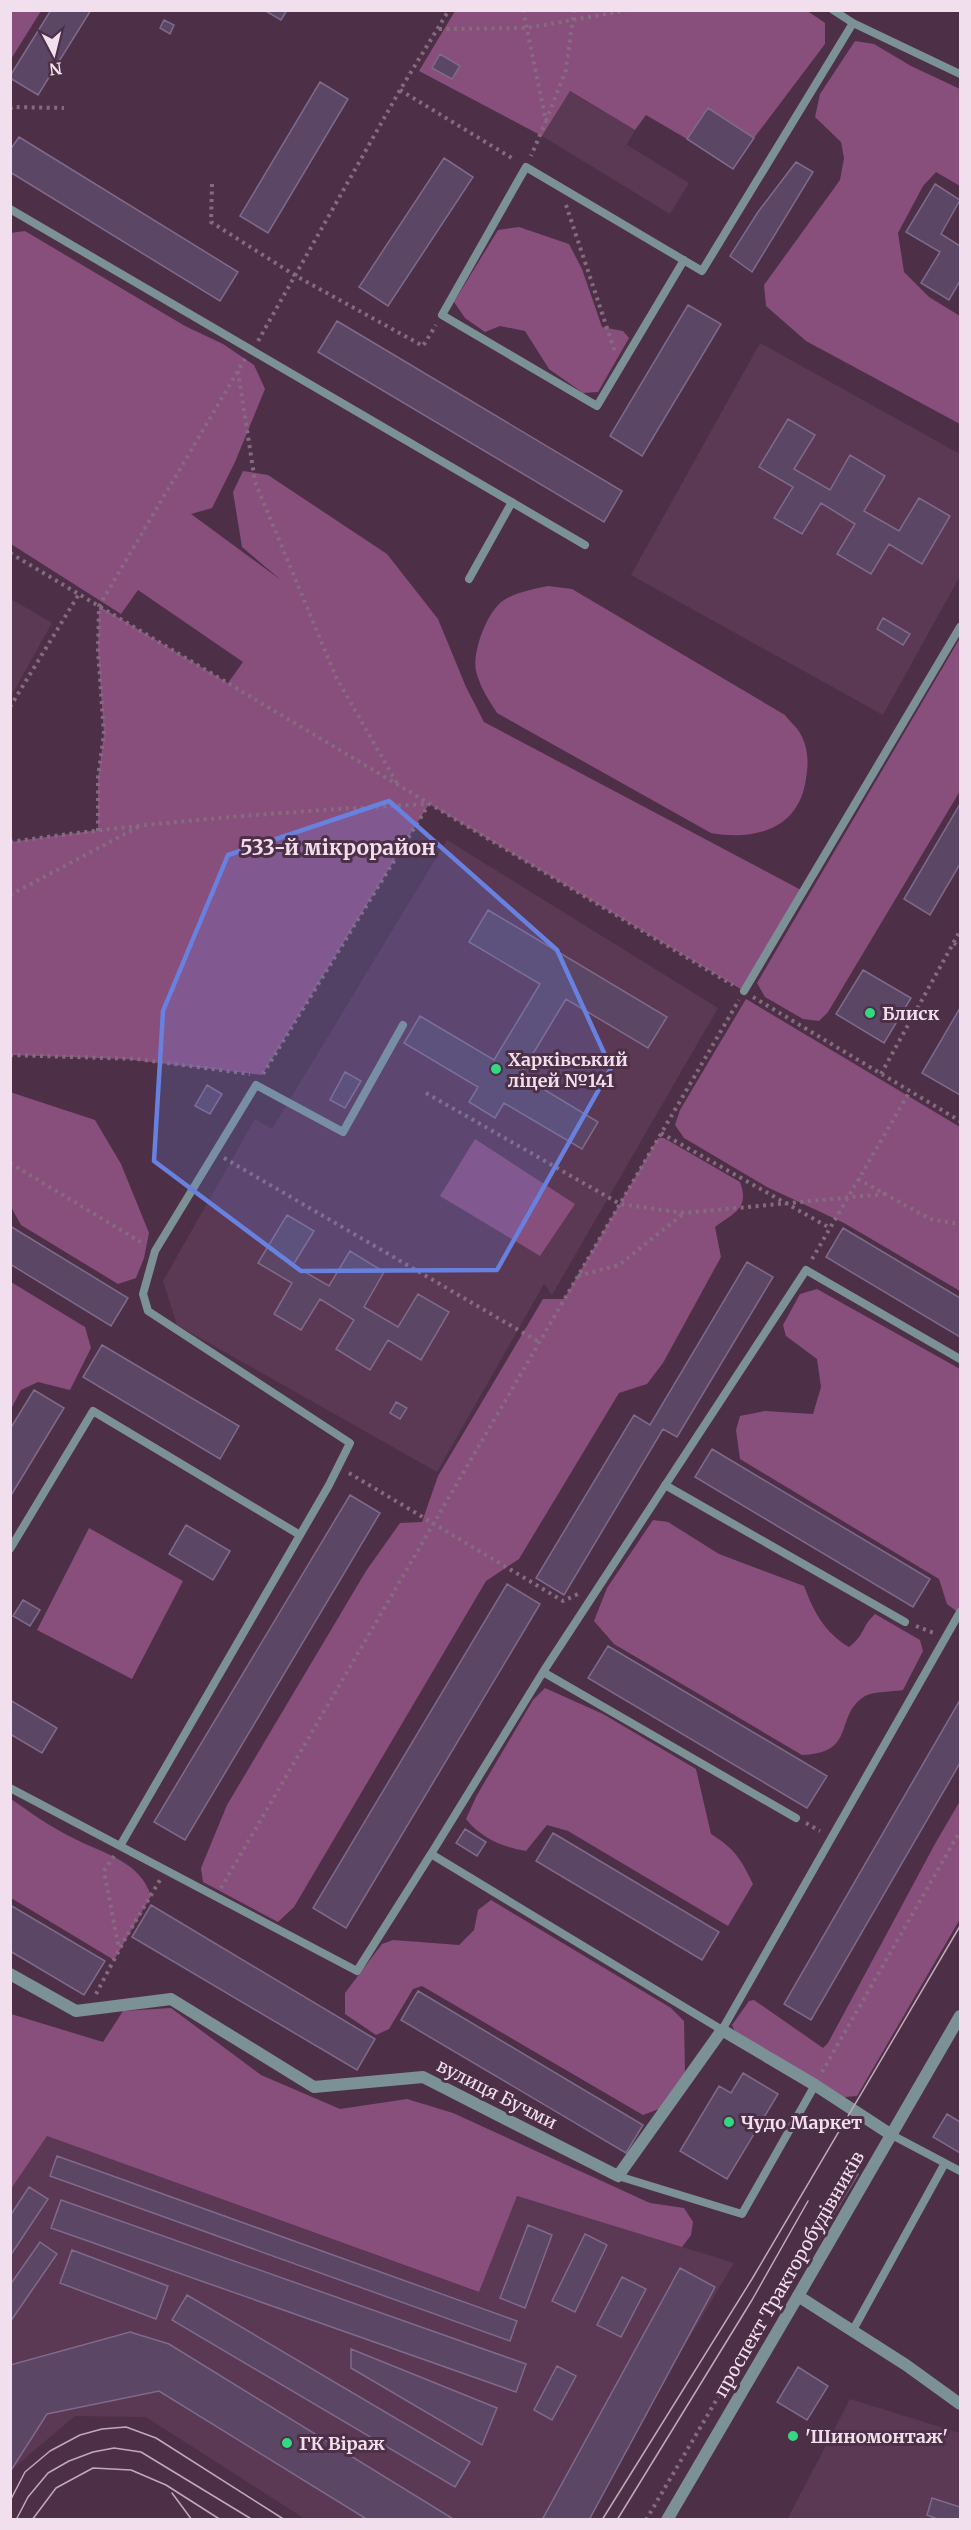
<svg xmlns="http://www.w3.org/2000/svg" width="971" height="2530" font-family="Merriweather,serif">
	<rect width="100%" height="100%" fill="#4d3047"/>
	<path fill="#5b3854" d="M569,91l66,39 -8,15 62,38 -19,31 -128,-78z
		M760,343l200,111v122l-77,139 -252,-140z
		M11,599l41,24 -41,73z
		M447,840l271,168 -166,287 -8,-11 -107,188 -260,-147 -14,-44 92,-162 17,10z
		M47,2136l431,156 39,-96 217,67 -153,256h-276l-159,-102 -71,-1 -64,54v-281z
		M850,2399l110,34v86l-173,1z"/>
	<path fill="#884e7c" d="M11,10l30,1 -30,48 -1,-48z
		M806,10l19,13v21l-71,94 -46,-30 -21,31 -41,-24 -11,15 -65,-39 -28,45 -123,-65 36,-60z
		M855,41l19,3 37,22 49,23v97l-24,-14 -13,14 -25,47 6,39 25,25 31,19v108l-154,-83 -40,-35 -2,-21 76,-105 4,-22 -3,-16 -26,-25 5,-23z
		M519,227l50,17 13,25 20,58 21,4 6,7 -31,54 -15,1 -34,-24 -24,-38 -25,-5 -15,6 -20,-14 -11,-16 44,-72z
		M25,231l160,95 38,18 31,21 11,24 -30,73 -23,46 -21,6 90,66 -39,-33 -9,-55 10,-21 25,4 119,79 51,65 28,68 18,35 319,169 -59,100 -315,-187 -167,271 -137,-16 -114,-4 -1,-213 88,-12v-52l6,-44 -6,-83 1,-45 129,77 15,-21 -105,-72 -17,24 -110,-70 -1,-311z
		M548,586l24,3 213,126c4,6 11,11 15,18 8,14 9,29 6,45 -6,51 -51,63 -95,55l-214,-120c-9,-14 -17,-26 -21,-42 -4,-19 11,-60 28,-71 13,-8 30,-11 44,-14z
		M960,638v153l-132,221 -9,9 -16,-2 -38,-22 -8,-14z
		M746,999l214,128v164l-116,-68 -77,-36 -83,-49 -9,-13 5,-15z
		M10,1092l85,28 26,44 28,69 -5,25 -8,20 -18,6 -97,-59 -10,-18z
		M658,1138h6l76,44c10,26 -6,31 -25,45l6,30 -58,106 -16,21 -28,9 -100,166 -33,22 -192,326 -16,15 -75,-40 -2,-14 26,-63 139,-234 34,-48 22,-1 16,-46 105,-177h21z
		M475,1139l100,65 -35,52 -100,-60z
		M11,1282l74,45 6,21 -21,42 -32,-8 -17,8 -10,19z
		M817,1289l143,80v245l-13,-10 -8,-25 -199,-120 -4,-29 4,-14 25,-5 48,3 8,-27 -4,-28 -31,-23 -3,-11 17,-31z
		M653,1520l15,2 51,32 85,32c10,26 20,46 45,61 16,-12 12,-20 26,-33l45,26 3,11 -20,39c-11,2 -29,1 -38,6 -32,20 -7,57 -63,59l-188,-111 -20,-23 13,-33z
		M89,1528l94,53 -51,98 -95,-49z
		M545,1688l58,26 93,55 15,65c24,15 30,25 42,50l-25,42 -160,-95 -21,-6 -21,26c-24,-4 -45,-13 -60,-32l11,-24 56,-95z
		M11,1799c20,14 41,29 64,40 29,15 65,22 76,57l-37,64 -103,-62z
		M960,1801v118l-103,177 -13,1 -109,-65 -3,-7 17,-24 5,-1 69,48 5,-5 108,-201z
		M491,1900l180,108 13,13 1,51 -26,37 -16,6 -221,-129 -9,3 -24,40 -13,6 -31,-21v-21l37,-49 11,-4 66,5 15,-15 4,-20z
		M171,2008l90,67 79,34 67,-10 46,14 197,90 34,5 9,14 -2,13 -9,12 -165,-51 -38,96 -432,-156 -36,53v-175l92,28 20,-31z"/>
	<path fill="#5b4665" stroke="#806a8b" stroke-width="1.5" d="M51,10h40l-53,85 -28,-17v-2z
		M264,10h23l-6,10z
		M164,20l10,5 -4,9 -10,-6z
		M440,54l20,12 -8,13 -20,-11z
		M320,82l28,17 -80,134 -28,-17z
		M708,108l46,30 -21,31 -46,-30z
		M19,137l219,135 -18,29 -210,-129v-22z
		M444,158l29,19 -85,129 -29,-19z
		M796,162l17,10 -61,100 -22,-16 28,-44z
		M935,184l25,16 -19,34 19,12v35l-11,19 -28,-17 19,-31 -34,-20z
		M688,305l33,19 -79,132 -32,-20z
		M337,321l285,170 -18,31 -286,-170z
		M788,419l27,16 -21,34 36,21 20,-35 35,21 -21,35 35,20 20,-33 31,18 -28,48 -33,-20 -18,30 -34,-20 18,-30 -34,-21 -19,31 -28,-16 19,-31 -34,-20z
		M883,618l27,16 -7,11 -26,-16z
		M960,804v60l-30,51 -26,-16z
		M488,910l179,107 -19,31 -82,-49 -46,76 78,47 -16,27 -78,-46 -9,15 -26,-16 9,-15 -74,-44 16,-27 74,44 46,-76 -71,-42z
		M863,970l48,28 -27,45 -48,-29z
		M960,1008v87l-38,-22z
		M345,1072l16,9 -16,27 -15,-8z
		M207,1085l15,9 -12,20 -15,-8z
		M287,1215l27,16 -21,34 36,21 21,-35 34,21 -20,35 34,20 20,-33 31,18 -28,48 -33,-20 -18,30 -34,-21 18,-29 -34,-21 -19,31 -27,-16 18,-31 -34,-20z
		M10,1226l118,72 -17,28 -101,-62z
		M843,1228l117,70v39l-134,-80z
		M747,1262l26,15 -96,160 -14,-8 -99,166 -28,-17 98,-163 16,10z
		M102,1345l137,81 -19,33 -137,-82z
		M34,1390l30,18 -54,89v-68z
		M396,1402l11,6 -7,11 -10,-6z
		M712,1449l218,130 -17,28 -218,-130z
		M350,1495l30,18 -195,327 -31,-18z
		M186,1525l44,26 -17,29 -44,-26z
		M507,1584l33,20 -194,324 -33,-20z
		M23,1600l17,10 -10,16 -17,-10z
		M608,1646l219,130 -20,32 -219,-130z
		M10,1700l47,28 -15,25 -32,-19z
		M960,1700v63l-149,257 -27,-16z
		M465,1829l21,13 -9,14 -21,-13z
		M553,1833l166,99 -17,28 -166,-99z
		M10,1905l95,56 -21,34 -74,-44z
		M151,1905l224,134 -18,31 -225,-133z
		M418,1991l225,134 -17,28 -225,-133z
		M743,2073l35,21 -51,85 -47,-28 39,-65 12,7z
		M947,2114l13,8v31l-27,-16z
		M57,2156l460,165 -7,20 -460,-165z
		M846,2166l12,8 -39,65 -12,-6z
		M29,2187l19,12 -38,57v-40z
		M61,2200l465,164 -10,28 -465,-164z
		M528,2225l24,10 -27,73 -25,-10z
		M585,2234l22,11 -32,67 -23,-11z
		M40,2242l17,12 -47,68v-37z
		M72,2250l96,36 -12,33 -96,-36z
		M680,2268l35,19 -126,233h-47z
		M622,2277l24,12 -25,48 -24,-12z
		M187,2295l283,167 -15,25 -283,-167z
		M130,2332l39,12 286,176h-87l-209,-129 -112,23 -37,58v-107z
		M351,2349l146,59 -15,37 -131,-77z
		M557,2366l19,10 -24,44 -18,-10z
		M798,2367l30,19 -21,34 -30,-18z
		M932,2498l28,9v13h-20l-13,-5z"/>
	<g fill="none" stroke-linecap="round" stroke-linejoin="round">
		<path stroke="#856b7f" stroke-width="4" stroke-dasharray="3 4.5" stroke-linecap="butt" d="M523,10l23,111 -15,35
			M439,29l88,-1 102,-18
			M400,90l115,70
			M10,109l2,-2 52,1
			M546,121l20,-51 8,-60
			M212,184l-1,38 85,54 127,70 13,-21
			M566,205l49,147
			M258,341l142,-251 49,-80
			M238,371l17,111 81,195 62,108
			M10,553l723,432
			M10,707l69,-113
			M98,831v-54l6,-43 -6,-83 1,-45 146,-247
			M10,842c139,-20 278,-31 418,-38
			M10,895l128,-68
			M954,943l6,4
			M753,997l207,124
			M10,1055l127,4 113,15
			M263,1074l166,-270
			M881,1074l79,-143
			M426,1093l194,111 64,9 201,-19
			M661,1133l169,95
			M224,1158l315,184
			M10,1163l134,81
			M858,1179l72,40 30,5
			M812,1259l98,-168
			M578,1276l41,-11 64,-51
			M349,1473l214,128 15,-7
			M916,1626l18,7
			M806,1823l14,8
			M114,1856l-10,15 15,78
			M221,1888l518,-888
			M96,1994l30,-57 34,-57
			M822,2072l138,-241
			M646,2520l112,-191"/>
		<path stroke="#7c9196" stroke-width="8" d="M833,10l20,13 107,51
			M10,209l575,336
			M684,260l-87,146 -155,-91 84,-148 176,104 151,-248
			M469,579l43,-77
			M744,991l216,-364
			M665,1485l240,137
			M10,1549l83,-138 207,124
			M543,1672l253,146
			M10,1788l347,183 74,-117 291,176 238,-418
			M120,1846l209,-361 21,-42 -202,-132 -5,-17 12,-43 101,-166 87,47 60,-107
			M431,1854l112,-182 263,-402 154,89
			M890,2134l70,37
			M618,2176l124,38 73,-129
			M853,2330l92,-167"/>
		<path stroke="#7c9196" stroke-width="12" d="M10,1974l66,37 95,-12 143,88 109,-10 195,99 104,-146 93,55 75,49
			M667,2520l131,-224"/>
		<path stroke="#7c9196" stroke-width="12" d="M960,2016l-162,280 108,69 54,39"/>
		<path stroke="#c0aaba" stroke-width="1.5" d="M172,2493l20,27
			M10,2501l15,-29 25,-21 30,-16 22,-6 24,-2 30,11 129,82
			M16,2520l12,-23 20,-24 21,-12 24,-9 21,-4 27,4 112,68
			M32,2520l24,-32 37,-20 38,2 35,15 55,35
			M602,2520l150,-241 208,-353
			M617,2520l135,-220 56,-99"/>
	</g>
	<path fill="#6881df" fill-opacity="0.2" stroke="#6881df" stroke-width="4.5" stroke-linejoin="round" d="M389,801l168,149 54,118 -114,202 -196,1 -147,-110 9,-150 65,-156z"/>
	<g fill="#33d881" stroke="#4d3047" stroke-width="2">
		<circle cx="870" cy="1013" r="6"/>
		<circle cx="496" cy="1069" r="6"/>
		<circle cx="729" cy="2122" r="6"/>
		<circle cx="793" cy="2436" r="6"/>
		<circle cx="287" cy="2443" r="6"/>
	</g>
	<g text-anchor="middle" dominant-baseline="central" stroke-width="6" stroke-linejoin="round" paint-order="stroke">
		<g font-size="18" font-weight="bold" fill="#f2dfed" stroke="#4d3047" text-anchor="start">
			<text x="882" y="1013">Блиск</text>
			<text x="508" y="1059">Харківський<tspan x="508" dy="21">ліцей №141</tspan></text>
			<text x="741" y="2122">Чудо Маркет</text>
			<text x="805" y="2436">'Шиномонтаж'</text>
			<text x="299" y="2443">ГК Віраж</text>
		</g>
		<g font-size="18" fill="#f2dfed" stroke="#4d3047">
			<text transform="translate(497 2094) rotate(27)">вулиця Бучми</text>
			<text transform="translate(789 2274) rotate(-60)">проспект Тракторобудівників</text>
		</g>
		<g font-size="21" font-weight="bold" fill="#f2dfed" stroke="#4d3047">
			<text x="338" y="847">533-й мікрорайон</text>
		</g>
	</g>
	<rect width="971" height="2530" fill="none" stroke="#f2dfed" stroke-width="24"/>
	<g transform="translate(54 54) rotate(173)" stroke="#4d3047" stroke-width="4.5" paint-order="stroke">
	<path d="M0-4.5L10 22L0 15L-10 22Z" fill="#f2dfed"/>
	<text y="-9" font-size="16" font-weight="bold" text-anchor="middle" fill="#f2dfed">N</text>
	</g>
</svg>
